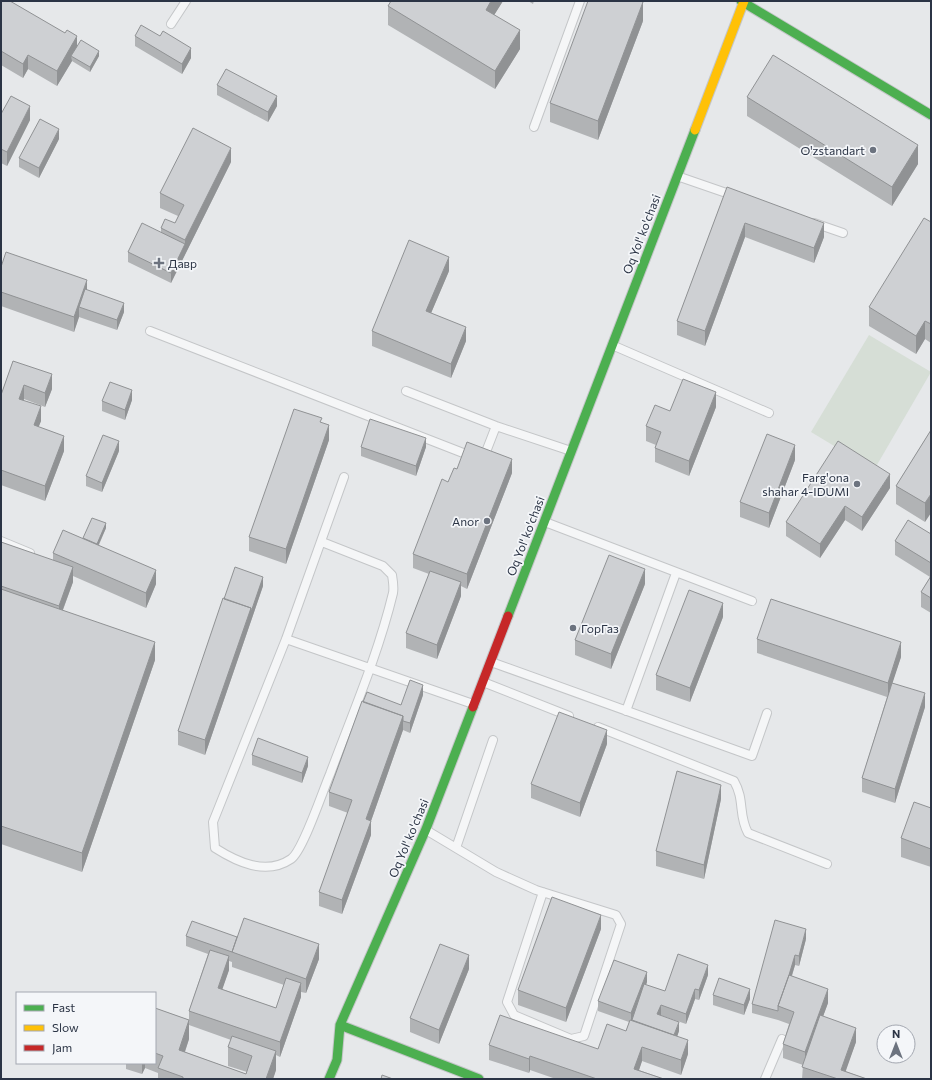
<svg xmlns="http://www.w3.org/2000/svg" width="932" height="1080" font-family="Commissioner,sans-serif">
	<rect width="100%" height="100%" fill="#e6e8ea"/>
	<path fill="#d6ded6" d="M869,335l62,37 -57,98 -63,-38z"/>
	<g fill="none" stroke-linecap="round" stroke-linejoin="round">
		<g stroke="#c4c6c8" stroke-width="10">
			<path id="lane" d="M171,24l15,-23
				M534,127l46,-126
				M677,176l58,20
				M814,223l29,10
				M150,331l326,127 8,-1 12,-31
				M612,345l157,68
				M406,391l90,35 75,25
				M545,522l207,79
				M1,541l29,12
				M322,542l61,24 9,9c1,6 2,13 1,18 -15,62 -41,122 -63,181 -7,16 -27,77 -39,85 -25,17 -54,3 -76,-11l-2,-26 73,-183 58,-162
				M286,639l187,65
				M491,662l261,94 15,-43
				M483,682l86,34
				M626,711l50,-138
				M598,727l136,54c11,19 4,34 14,52l79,31
				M426,830l70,42 40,18 80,25 5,9 -37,112 -13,3 -57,-24 -7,-13 36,-110
				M456,848l37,-108
				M765,1079l17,-40"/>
		</g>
		<g stroke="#c4c6c8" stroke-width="11">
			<path id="fast" d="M741,1l190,114
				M508,616l187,-486
				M340,1025l139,54
				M329,1079l8,-19 3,-35 86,-196 47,-122"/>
		</g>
		<g stroke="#c4c6c8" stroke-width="11">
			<path id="slow" d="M695,130l49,-129"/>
		</g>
		<g stroke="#c4c6c8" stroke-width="11">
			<path id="jam" d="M473,707l35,-91"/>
		</g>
		<use href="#lane" stroke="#f5f6f7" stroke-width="8"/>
		<use href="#fast" stroke="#4caf50" stroke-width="9"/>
		<use href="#slow" stroke="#ffc107" stroke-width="9"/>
		<use href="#jam" stroke="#c62828" stroke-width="9"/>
	</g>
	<path fill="#b1b3b5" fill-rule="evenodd" d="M1,1l76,45 22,10 -9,16 -18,-11 -15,25 -29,-17 -5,9 -22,-13z
		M391,1h112l-9,14 26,34 -25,40 -107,-64v-19z
		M528,1h6l-1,3z
		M643,21l-45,119 -48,-18v-19z
		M135,36l56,22 -9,16 -47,-28z
		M217,85l60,21 -9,16 -51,-27z
		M747,97l171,67 -26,42 -145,-90z
		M1,114l29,6 -23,46 -6,-3z
		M59,139l-20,39 -20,-11v-9z
		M231,162l-60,121 -43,-21v-10l33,-20v-4l14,-5 3,-7 -18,-8v-15z
		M727,187l97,50 -10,26 -69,-26 -40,109 -28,-11v-14z
		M931,222v121l-6,-4 -9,15 -47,-28v-19z
		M1,267l86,23 37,22 -7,18 -38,-13 -5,15 -73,-26z
		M449,271l-18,42 35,28 -15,37 -79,-32v-15z
		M13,361l39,28 -7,18 -21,-8 -1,1 18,21 -3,6 26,24 -19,50 -44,-16v-90z
		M132,400l-7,20 -23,-9v-10z
		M716,407l-27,69 -34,-14v-14l1,-3 -10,-4v-15l24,-15z
		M322,423l7,17 -43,124 -37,-13v-14z
		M931,430l-6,92 -29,-18v-18z
		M361,447h65l-10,29 -55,-20z
		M119,451l-17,41 -16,-6v-10z
		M795,460l-26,68 -29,-11v-15z
		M457,469l55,4 -45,116 -6,-3v10l-24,63 -31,-11v-15l23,-59 -16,-6v-14l35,-72z
		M890,488l-28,43 -17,-11 -25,38 -34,-22v-14z
		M106,528l-7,17 57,39 -10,24 -73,-32v6l-10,28 92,50 -73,212 -81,-28v-302l52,19v-8l30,-15z
		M931,534v79l-10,-6v-15l9,-15 -35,-22v-14z
		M645,584l-34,85 -36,-14v-15z
		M263,586l-58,169 -27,-10v-14l46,-132z
		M723,617l-33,85 -34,-12v-15z
		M757,639l144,18 -9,26 33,24 -30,96 -33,-11v-14l25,-81 -130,-44z
		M423,695l-13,38 -7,-3 -32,91v14l-29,79 -23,-8v-14l29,-79 -19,-7v-14l34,-90 38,3z
		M607,744l-27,73 -49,-19v-14z
		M252,755l56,11 -6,17 -50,-18z
		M721,799l-17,80 -48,-13v-15z
		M931,808v59l-30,-10v-19z
		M601,929l-35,93 -48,-17v-15z
		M186,936l51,1 82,22 -13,34 -5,-1v5l-21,60 -4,-2v15l-3,9h-115v-6l-13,-5 -3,6 -16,-5v-6h29v-55l34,12v-9l19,-57 -22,-8zM229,961l3,1v5l52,18 -8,23 -54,-19 7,-19zM189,1025l42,15 -3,7v19l19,6 -1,2 -61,-22 4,-13z
		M806,939l-7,27 -4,-1 -3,11 36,27 -5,13 33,26 -11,29 22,8h-65l1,-14 -20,-7v-14l6,-20 -11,-4 -26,-7v-9z
		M469,969l-30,75 -29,-12v-14z
		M708,975l-9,25 -4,-1 -9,25 -26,-9 19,16 -2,5 11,18 -7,21 -39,-14 -3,9 25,9h-108l-26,-9 -1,3 -40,-13v-15l109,4 28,-18 3,-9 -31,-11v-10l49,-19 -1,3 19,6z
		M713,995l37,4 -6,16 -31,-10z"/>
	<path fill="#909294" d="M491,1h12l-17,27v-18z
		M643,2v19l-45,119v-19z
		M520,30v19l-25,40v-18z
		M77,36v15l-6,5 1,5 -15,25v-15z
		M191,48v10l-9,16v-10z
		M99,51v5l-9,16v-5z
		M28,55v14l-5,9v-14z
		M277,96v10l-9,16v-10z
		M30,106v14l-23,46v-14z
		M59,129v10l-20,39v-10z
		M918,145v19l-26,42v-19z
		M231,148v14l-60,121v-10l14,-29v-4z
		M745,223v14l-40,109v-15z
		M824,223v14l-10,26v-15z
		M449,257v14l-23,54v-14z
		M87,280v15l-8,12v10l-5,15v-15z
		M124,303v9l-7,18v-10z
		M925,321v18l-9,15v-18z
		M466,327v14l-15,37v-14z
		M52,374v15l-7,18v-14z
		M24,385v14l-5,14v-14z
		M132,390v10l-7,20v-10z
		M716,392v15l-27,69v-15z
		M41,406v15l-7,18v-14z
		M329,425v15l-43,124v-15z
		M64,436v15l-19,50v-15z
		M426,438v9l-10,29v-10z
		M119,441v10l-17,41v-9z
		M795,445v15l-26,68v-15z
		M512,459v14l-45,116v-15z
		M890,474v14l-28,43v-14z
		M931,494v19l-6,9v-19z
		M845,506v14l-25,38v-14z
		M106,523v5l-13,29v-5z
		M73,567v15l-14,38v-14z
		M645,569v15l-34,85v-15z
		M156,570v14l-10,24v-15z
		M263,577v9l-58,169v-15l46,-132z
		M461,582v14l-24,63v-14z
		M723,603v14l-33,85v-14z
		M155,642v18l-73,212v-19z
		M901,642v15l-13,40v-14z
		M423,685v10l-13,38v-10z
		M925,693v14l-30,96v-14z
		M403,716v14l-32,91v14l-29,79v-14l24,-81z
		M607,730v14l-27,73v-14z
		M308,757v9l-6,17v-10z
		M721,785v14l-17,80v-14z
		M601,915v14l-35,93v-14z
		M806,929v10l-7,27v-10z
		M319,944v15l-13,34v-14z
		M469,955v14l-30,75v-14z
		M795,955v10l-13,42 -3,-1z
		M229,956v14l-11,32v-14z
		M708,965v10l-9,25v-10z
		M647,972v10l-16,41v-10z
		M301,983v14l-21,60v-15z
		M695,989v10l-9,25v-10z
		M750,989v10l-6,16v-10z
		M828,989v14l-23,63v-14z
		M661,1005v10l-4,9v-10z
		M189,1020v19l-10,30v-19z
		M679,1022v9l-6,18v-10z
		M856,1028v14l-13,37 -2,-9z
		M688,1040v14l-7,21v-15z
		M642,1047v14l-6,18 -2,-10z
		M276,1051v19l-3,9h-7z
		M530,1056v14l-1,3v-14z
		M142,1063h3v5l-3,6z"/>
	<path fill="#ced0d3" stroke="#909294" d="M1,1h9l55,32 2,-3 10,6 -20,35 -29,-16 -5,9 -22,-13z
		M391,1h100l-5,9 34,20 -25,41 -107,-65z
		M588,1h52l3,1 -45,119 -48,-18z
		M141,25l19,11 3,-5 28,17 -9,16 -47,-28z
		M81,40l18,11 -9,16 -19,-11z
		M773,55l145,90 -26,42 -145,-90z
		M226,69l51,27 -9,16 -51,-27z
		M11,96l19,10 -23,46 -6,-3v-35z
		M40,119l19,10 -20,39 -20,-10z
		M193,128l38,20 -46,92 -24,-12 4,-9 10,4 9,-18 -24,-12z
		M727,187l97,36 -10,25 -69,-25 -40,108 -28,-10z
		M924,218l7,4v102l-6,-3 -9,15 -47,-29z
		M142,223l43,21 -14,29 -43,-21z
		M409,240l40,17 -23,54 40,16 -15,37 -79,-33z
		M6,252l81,28 -13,37 -73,-25v-25z
		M85,289l39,14 -7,17 -38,-13z
		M13,361l39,13 -7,19 -21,-8 -5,14 22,7 -7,19 30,11 -19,50 -44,-16v-75z
		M683,379l33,13 -27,69 -34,-13 6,-16 -15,-6 9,-21 15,6z
		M110,382l22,8 -7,20 -23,-9z
		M294,409l28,9 -2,4 9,3 -43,124 -37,-12z
		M370,419l56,19 -10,28 -55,-19z
		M931,430v64l-6,9 -29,-17z
		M767,434l28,11 -26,68 -29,-11z
		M103,435l16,6 -17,42 -16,-7z
		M838,441l52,33 -28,43 -17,-11 -25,38 -34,-22z
		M467,442l45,17 -45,115 -54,-20 29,-75 6,3 6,-14 3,1z
		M92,518l14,5 -9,21 -14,-6z
		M908,520l23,14v29l-36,-22z
		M63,530l93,40 -10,23 -93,-40z
		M1,542l72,25 -14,39 -58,-20z
		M609,555l36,14 -34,85 -36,-14z
		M235,567l28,10 -12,35v-4l-27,-9z
		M430,571l31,11 -24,63 -31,-12z
		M931,576v22l-10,-6z
		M1,589l154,53 -73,211 -81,-27z
		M689,590l34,13 -33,85 -34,-13z
		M223,598l28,10 -46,132 -27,-9z
		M771,599l130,43 -13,41 -131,-44z
		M410,680l13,5 -13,38 -7,-2v-5l-40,-14 4,-10 34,13z
		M892,683l33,10 -30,96 -33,-11z
		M362,701l41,15 -37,103 5,2 -29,79 -23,-8 33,-92 -23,-8z
		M559,712l48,18 -27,73 -49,-19z
		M258,738l50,19 -6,16 -50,-18z
		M677,771l44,14 -17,80 -48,-14z
		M914,802l17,6v41l-30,-11z
		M552,897l49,18 -35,93 -48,-18z
		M244,918l75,26 -13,35 -74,-27z
		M775,920l31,9 -7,27 -4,-1 -6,20 -11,31v5l-26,-7z
		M192,921l45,16 -5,15 -46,-16z
		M440,944l29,11 -30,75 -29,-12z
		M210,950l19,6 -11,32 58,20 10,-30 15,5 -21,59 -91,-31z
		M678,954l30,11 -9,25 -4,-1 -9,25 -25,-9 -4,9 22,8 -5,13 -42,-15 12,-36 21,7z
		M614,960l33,12 -16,41 -33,-12z
		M789,975l39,14 -23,63 -22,-8 11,-32 -16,-6z
		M719,978l31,11 -6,16 -31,-10z
		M155,1008l34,12 -10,30 67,24 6,-18 -24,-9 4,-11 44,15 -10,28h-83v-2l-25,-9 5,-12 -8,-3z
		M500,1015l98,34 9,-25 19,7 4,-11 58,20 -7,20 -39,-13 -8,22 30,10h-67l-67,-23 -1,3 -40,-14z
		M820,1015l36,13 -15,42 26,9h-29l-36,-12z
		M382,1075l11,4h-12z"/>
	<g fill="#6c737f" stroke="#f4f6f9" stroke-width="1.5">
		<circle cx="873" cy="150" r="4"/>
		<path d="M157 257h4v4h4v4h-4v4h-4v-4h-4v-4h4z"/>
		<circle cx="857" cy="484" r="4"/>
		<circle cx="487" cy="521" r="4"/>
		<circle cx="573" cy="628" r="4"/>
	</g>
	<g text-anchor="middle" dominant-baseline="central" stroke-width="3.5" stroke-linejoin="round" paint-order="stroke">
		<g font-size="12" fill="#2b3445" stroke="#f4f6f9" text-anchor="end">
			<text x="865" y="150">O'zstandart</text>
			<text x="168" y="263" text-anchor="start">Давр</text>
			<text x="849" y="477">Farg'ona<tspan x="849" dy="14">shahar 4-IDUMI</tspan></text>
			<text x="479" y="521">Anor</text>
			<text x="581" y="628" text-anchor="start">ГорГаз</text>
		</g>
		<g font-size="12" fill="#2b3445" stroke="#f4f6f9">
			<text transform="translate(641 234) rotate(-69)">Oq Yol' ko'chasi</text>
			<text transform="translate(525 536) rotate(-69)">Oq Yol' ko'chasi</text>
			<text transform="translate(408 838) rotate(-67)">Oq Yol' ko'chasi</text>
		</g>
	</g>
	<rect width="932" height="1080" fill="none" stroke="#2b3445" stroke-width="4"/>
	<rect x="16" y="992" width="140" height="72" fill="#f4f6f9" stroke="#a4a8b1"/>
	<rect x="24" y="1005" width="20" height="6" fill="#4caf50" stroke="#a4a8b1"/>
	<text x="52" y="1012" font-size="12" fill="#2b3445">Fast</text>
	<rect x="24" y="1025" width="20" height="6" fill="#ffc107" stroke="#a4a8b1"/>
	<text x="52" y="1032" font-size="12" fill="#2b3445">Slow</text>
	<rect x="24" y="1045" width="20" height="6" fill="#c62828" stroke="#a4a8b1"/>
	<text x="52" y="1052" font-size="12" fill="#2b3445">Jam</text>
	<g transform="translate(896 1044)"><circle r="19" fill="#f4f6f9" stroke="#a4a8b1"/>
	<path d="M0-3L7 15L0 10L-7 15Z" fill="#6c737f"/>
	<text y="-6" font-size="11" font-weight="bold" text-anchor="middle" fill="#2b3445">N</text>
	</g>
</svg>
